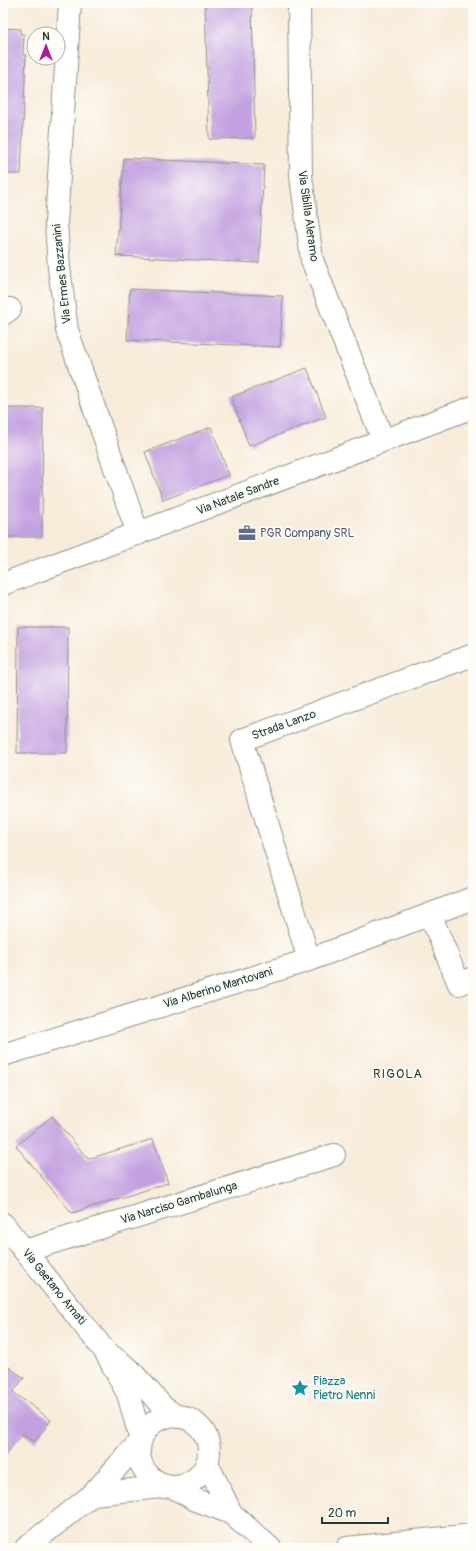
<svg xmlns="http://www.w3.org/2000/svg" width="476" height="1551" font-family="Pangolin,sans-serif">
	<rect width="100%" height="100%" fill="#fdfcf7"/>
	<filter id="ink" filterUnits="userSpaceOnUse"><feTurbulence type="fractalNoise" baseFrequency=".025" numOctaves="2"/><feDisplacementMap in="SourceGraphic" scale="8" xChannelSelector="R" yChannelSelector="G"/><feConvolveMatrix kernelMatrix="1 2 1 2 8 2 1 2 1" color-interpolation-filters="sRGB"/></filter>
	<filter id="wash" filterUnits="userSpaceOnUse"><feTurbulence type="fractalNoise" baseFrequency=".012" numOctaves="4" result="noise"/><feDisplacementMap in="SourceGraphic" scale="16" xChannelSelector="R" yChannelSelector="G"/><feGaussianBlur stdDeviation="0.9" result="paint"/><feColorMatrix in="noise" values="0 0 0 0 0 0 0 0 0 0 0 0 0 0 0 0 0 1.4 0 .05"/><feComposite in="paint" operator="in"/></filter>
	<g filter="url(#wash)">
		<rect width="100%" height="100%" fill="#f8ebd9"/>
		<g id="blocks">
			<path fill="#c3a0e0" d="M205,3h47l3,135 -46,1z
				M3,28l18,1 -1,5h4l-1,21h3l-5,119h-18z
				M124,158l140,7 -5,98 -143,-7z
				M130,289l153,7 -3,51 -153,-7z
				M307,368l19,49 -77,29 -18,-49z
				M3,408h40l-1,129h-39z
				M211,427l18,48 -66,25 -18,-48z
				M18,627h50l-1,126h-50z
				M52,1116l36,43 65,-20 15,44 -96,30 -56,-67z
				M3,1363l21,15 -11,14 38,28 -16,22 -13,-9 -19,26z"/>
		</g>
	</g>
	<g filter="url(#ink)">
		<use href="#blocks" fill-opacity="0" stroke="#8c9486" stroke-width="1"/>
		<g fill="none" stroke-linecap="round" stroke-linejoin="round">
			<g stroke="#8c9486" stroke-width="24">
				<path id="minor" d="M70,3l-14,220 3,44 8,63 71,204
					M299,3l2,173 11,84 71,180
					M3,314l7,-5
					M3,584l470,-177
					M430,914l29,70 14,-6
					M309,960l-67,-220 231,-85
					M3,1055l306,-95 164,-62
					M3,1224l102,127 23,43 13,46
					M25,1251l309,-96
					M109,1354l20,15 35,39 14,9
					M139 1451a35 35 0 1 1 70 0a35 35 0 1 1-70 0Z
					M207,1463l24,50
					M93,1494l78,-8 25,14 35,13 39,35
					M26,1548l67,-54 48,-54
					M347,1548l126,-13"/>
			</g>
			<use href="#minor" stroke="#fff" stroke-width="22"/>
		</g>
	</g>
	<defs>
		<g id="office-bare" transform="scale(1.38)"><path d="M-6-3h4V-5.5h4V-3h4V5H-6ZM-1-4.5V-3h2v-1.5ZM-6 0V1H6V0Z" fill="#5c6f8a" stroke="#fdfcf7" stroke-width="2.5" paint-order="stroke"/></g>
		<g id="sight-bare" transform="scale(1.38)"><path d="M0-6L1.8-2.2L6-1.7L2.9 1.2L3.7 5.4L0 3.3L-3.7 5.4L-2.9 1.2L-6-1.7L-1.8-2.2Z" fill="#0f9aa8" stroke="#fdfcf7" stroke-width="2.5" paint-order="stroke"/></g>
	</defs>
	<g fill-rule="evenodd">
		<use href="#office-bare" x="247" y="533"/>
		<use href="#sight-bare" x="300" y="1388"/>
	</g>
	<g text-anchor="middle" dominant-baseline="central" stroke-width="3.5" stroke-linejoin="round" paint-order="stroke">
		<g font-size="12" fill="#1f3d34" stroke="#fdfcf7">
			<text transform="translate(308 216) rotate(82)">Via Sibilla Aleramo</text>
			<text transform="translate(62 274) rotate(-96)">Via Ermes Bazzanini</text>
			<text transform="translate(238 496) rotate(-21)">Via Natale Sandre</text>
			<text transform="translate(284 725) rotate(-20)">Strada Lanzo</text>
			<text transform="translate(218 988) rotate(-17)">Via Alberino Mantovani</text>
			<text transform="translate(179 1203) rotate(-17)">Via Narciso Gambalunga</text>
			<text transform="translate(54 1287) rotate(51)">Via Gaetano Amati</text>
		</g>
		<g font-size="12" fill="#4e5e75" stroke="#fdfcf7" text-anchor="start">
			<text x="260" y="533">PGR Company SRL</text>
		</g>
		<g font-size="12" fill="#0d838f" stroke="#fdfcf7" text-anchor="start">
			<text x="313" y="1381">Piazza<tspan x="313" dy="14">Pietro Nenni</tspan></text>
		</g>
		<g font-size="13" letter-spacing="1" fill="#1f3d34" stroke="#fdfcf7">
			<text x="398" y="1074">RIGOLA</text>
		</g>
	</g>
	<rect width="476" height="1551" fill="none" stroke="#fdfcf7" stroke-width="16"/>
	<g transform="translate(46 46)"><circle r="19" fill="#fdfcf7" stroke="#a4b0a9"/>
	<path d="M0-3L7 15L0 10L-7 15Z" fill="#b5179e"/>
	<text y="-6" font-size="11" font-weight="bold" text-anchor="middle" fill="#1f3d34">N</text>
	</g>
	<path d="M322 1517v6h66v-6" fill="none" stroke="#1f3d34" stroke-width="2"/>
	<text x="328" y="1517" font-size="12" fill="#1f3d34" stroke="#fdfcf7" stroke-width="3" paint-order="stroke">20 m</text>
</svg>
